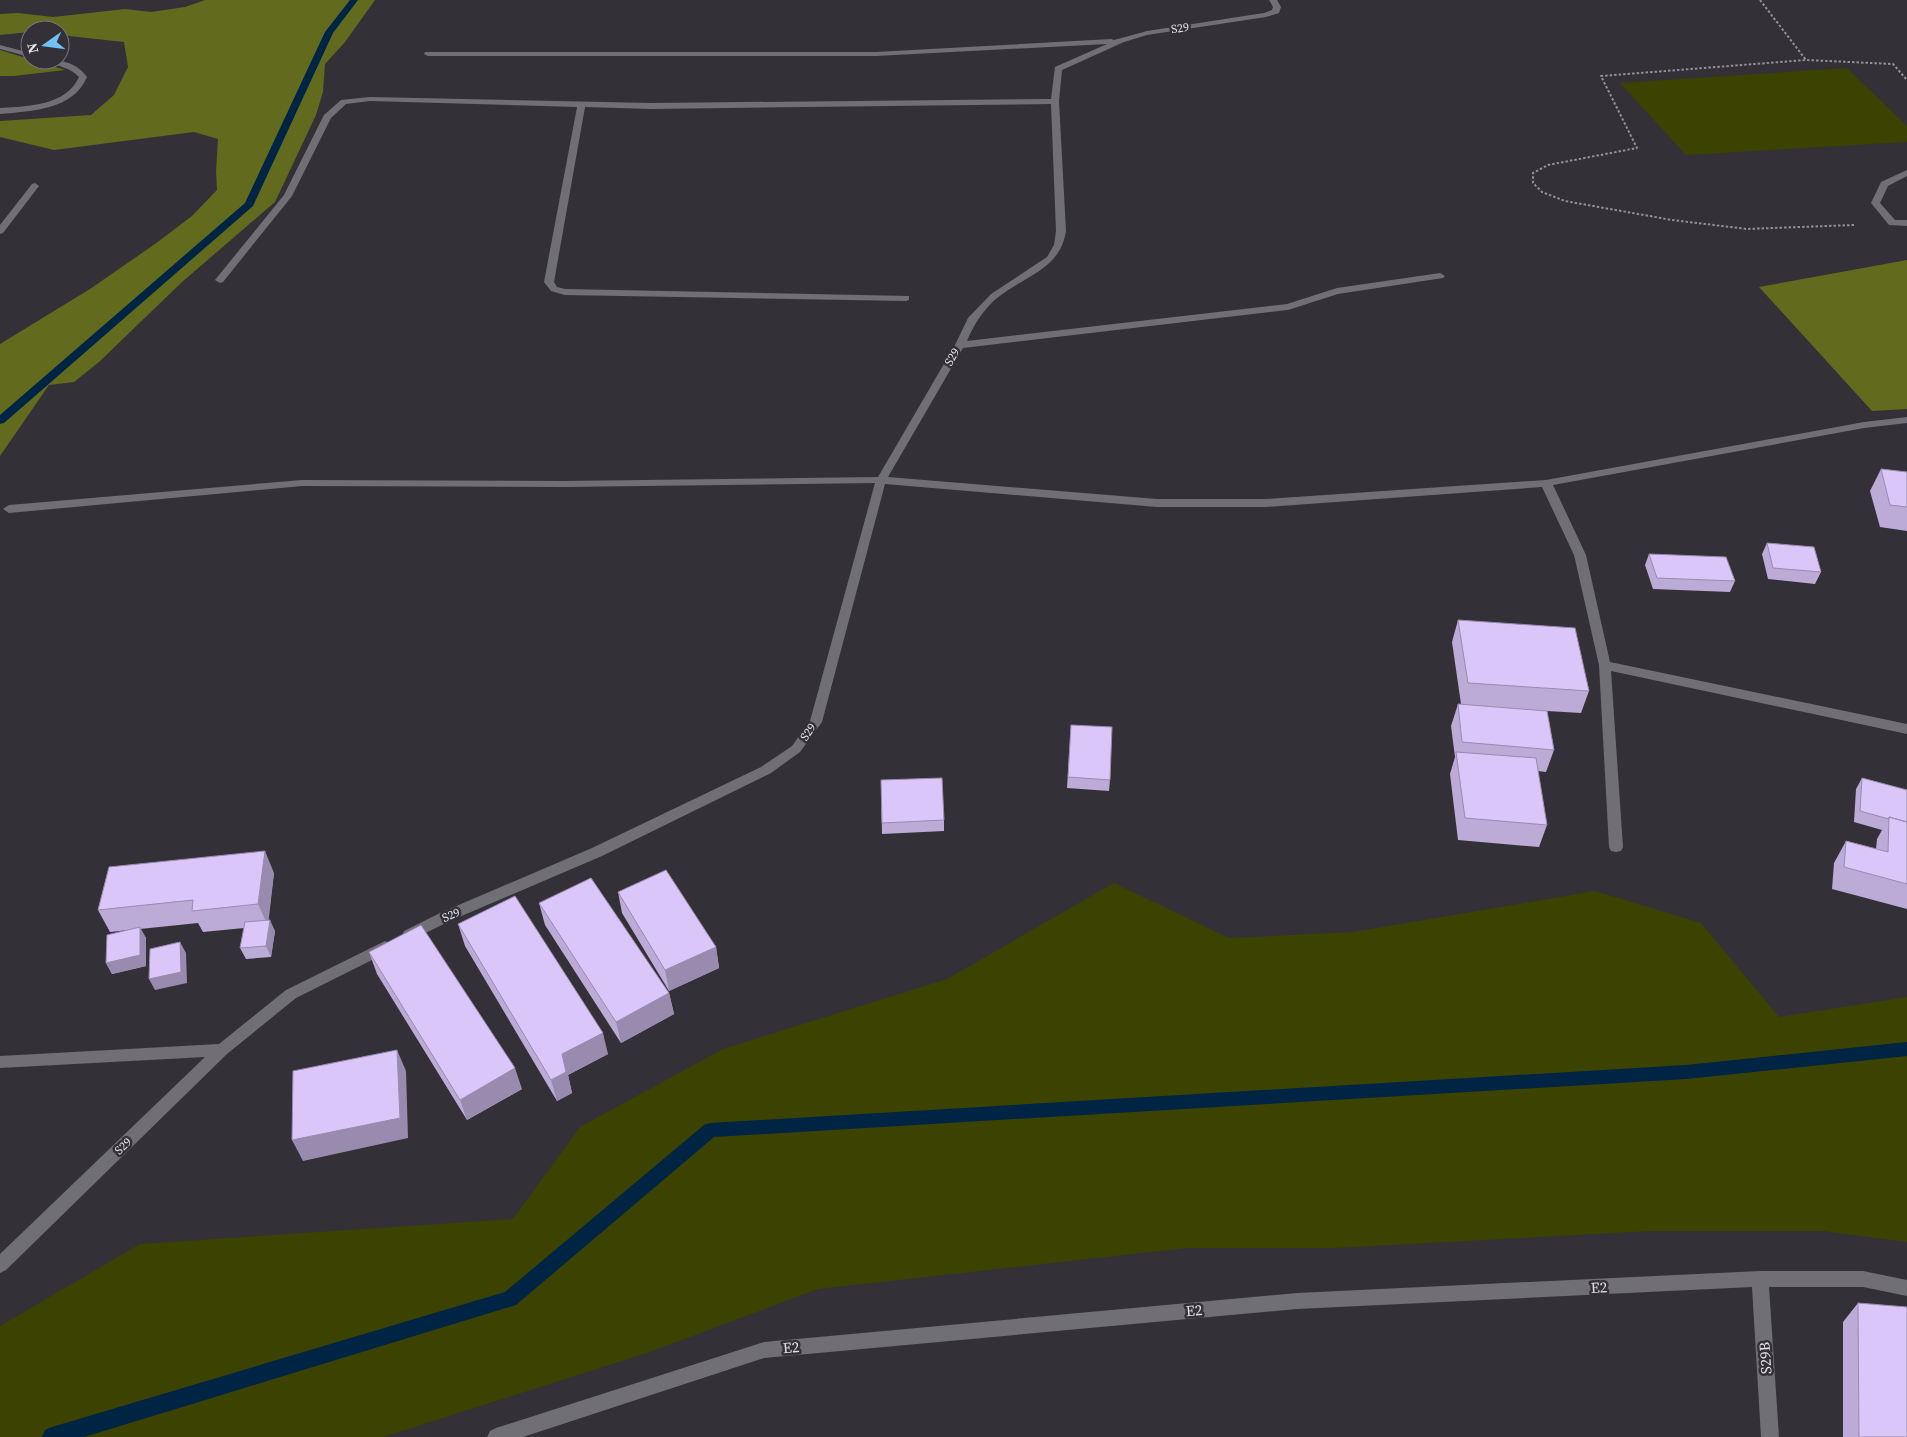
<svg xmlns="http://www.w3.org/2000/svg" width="1907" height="1437" font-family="'Source Serif 4',serif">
	<rect width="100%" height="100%" fill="#333137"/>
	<path fill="#3c4200" d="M1847,68l60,58v16l-221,13 -66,-72z
		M1114,883l115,55 124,-6 242,-41 106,32 78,94 128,-20v245l-84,-11h-171l-318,17h-147l-369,41 -168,63 -267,85h-383v-111l140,-82 373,-25 67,-92 143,-78 224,-70z"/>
	<path fill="#626a1d" d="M205,0h170l-30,42 -20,22 -2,28 -7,23 -41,87 -93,80 -83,80 -25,20 -25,3 -49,71v-112l90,-55 65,-45 37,-28 25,-26 -1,-19 2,-32 -24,-7 -140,18 -54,-13v-16l91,-6 23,-20 14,-28 -4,-25 -64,-7v-5h-30v2l-30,3v-21l18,-1 35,4 72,-8 26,3 34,-5z
		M0,50l65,20 -51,6h-14z
		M1907,260v149l-35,2 -113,-124z"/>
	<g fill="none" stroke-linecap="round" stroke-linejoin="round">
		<path fill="#002444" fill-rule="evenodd" d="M350,0h8l-25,33 -80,173 -249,217 -4,1v-9l245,-212 80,-171z
			M1907,1042v14l-221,23 -972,58 -198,168 -432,132h-42l3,-7 7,-3 453,-135 199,-167 6,-2 976,-58z"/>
		<path stroke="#919095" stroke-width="2" stroke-dasharray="2.5 2" stroke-linecap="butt" d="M1760,0l46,60
			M1854,225l-107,4 -75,-9 -107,-19 -23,-9 -9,-9v-10l15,-8 89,-17 -36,-72 205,-16 87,4 14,16"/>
		<path fill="#716f76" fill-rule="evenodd" d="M1269,0h8l4,7 -2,6 -13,4 -119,18 -23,7 -62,28 -3,31 7,130c-6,39 -42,45 -69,67 -14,12 -23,26 -30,43l320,-37 50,-16 103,-15 5,3 -2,2 -105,16 -50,16 -325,38 -75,129 269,22h108l281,-19 318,-58 43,-5v6l-43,5 -311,57 33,70 24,107 297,62v10l-296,-63 12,176 -2,4 -5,1 -5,-1 -2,-4 -10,-182 -25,-110 -32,-68 -277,20h-108l-272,-23 -63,238 -22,30 -29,21 -169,83 -152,65 -41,20 -5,-2 -2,-4 2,-4 36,-18 152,-65 169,-81 31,-21 18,-25 65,-238 -311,4 -262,-1 -293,27 -6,-4 6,-4 293,-25 262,1 314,-4 77,-132 13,-27 23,-24 56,-37 7,-12 2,-14 -5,-127 -400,5 -66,-2 -31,175 3,5 8,2 344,7v4l-3,1 -341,-6 -14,-4 -7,-9 33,-175 -207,-6 -24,3 -15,14 -39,78 -69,86 -3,1 -5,-3 69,-85 40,-80 17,-15 29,-3 281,6 400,-4 4,-32 52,-23 -231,12h-448l-4,-2 1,-2h451l235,-13 3,1 33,-9 117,-18 8,-3 1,-3z
			M0,45l30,8v4l-30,-8z
			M47,60c16,0 30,3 40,17 -14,33 -55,34 -87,37v-6c28,-2 66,-2 79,-31 -9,-10 -22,-10 -32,-17z
			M1907,170v6l-19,10 -8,17 15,17h12v6l-18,-1 -18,-22 10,-21z
			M35,183l4,3 -36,47 -3,1v-9l32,-41z
			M385,941l5,2 2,4 -2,4 -94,47 -69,56 -221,216 -6,3v-19l205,-197 -205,11v-12l219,-12 67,-54z
			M1760,1271h103l44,9v16l-44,-9h-94l10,150h-18l-9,-150 -455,22 -533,49 -241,79h-36l3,-6 6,-3 268,-86 533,-49z"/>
	</g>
	<path fill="#bcaad7" d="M1881,469l26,3v59l-27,-4 -10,-36z
		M1767,543l54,29 -6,12 -47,-5 -6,-25z
		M1649,554l86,27 -5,11 -77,-3 -8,-24z
		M1458,620l131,71 -8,22 -34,-2 7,39 -8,22 -8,-1 9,54 -8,22 -81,-7 -8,-66 5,-17 -4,-31 7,-22h3l-9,-62z
		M1071,725l39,55 -1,11 -42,-3z
		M1862,778l45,12v119l-75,-20 2,-26 12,-22 30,8 1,-10 5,-9 -28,-8 2,-33z
		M881,780l63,40v11l-62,3z
		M274,873l-6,47 7,11 -4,26 -25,2 -6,-11 4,-20 -41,4 -5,-9 -58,6 6,9v28l-34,8 -6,-11 23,-33 -19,2 -12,-22z
		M618,892l98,55 3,21 -50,23 -47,-78z
		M539,903l130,90 5,21 -53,29 -76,-118z
		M458,924l150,130 -40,21 4,18 -15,8 -92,-155z
		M369,952l153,137 -55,31 -90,-146z
		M1858,1303l49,134h-64v-115z"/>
	<path fill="#998baf" d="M265,851l9,22 -6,53 -10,-22z
		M270,920l5,11 -4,26 -5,-11z
		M140,927l6,11v28l-34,8 -6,-11z
		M180,942l6,11 1,30 -32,7 -6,-11z
		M716,947l3,21 -50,23 -4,-21z
		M669,993l5,21 -53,29 -5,-21z
		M603,1033l5,21 -40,21 4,18 -15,8 -6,-21 11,-26z
		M397,1050l9,21 2,67 -105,23 -11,-21z
		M515,1068l7,21 -55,31 -7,-20z"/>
	<path fill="#dbc6fa" stroke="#998baf" d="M1881,469l26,3v35l-17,-2z
		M1767,543l47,4 7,25 -48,-4z
		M1649,554l77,3 9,24 -78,-3z
		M1458,620l117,8 14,63 -121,-8z
		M1458,704l89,7 7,39 -92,-8z
		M1071,725l41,2 -2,53 -42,-3z
		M1456,752l80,6 11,67 -82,-7z
		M942,778l2,42 -62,3 -1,-43z
		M1862,778l45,12v32l-18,-5v2l-29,-8z
		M1889,817l18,5v62l-63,-17 2,-26 42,11z
		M265,851l-7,53 -66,7 1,-11 -95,10 11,-43z
		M666,870l50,77 -51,23 -47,-78z
		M591,878l78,115 -53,29 -77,-119z
		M515,896l88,137 -41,21 4,18 -15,8 -93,-156z
		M270,920l-4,26 -26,2 5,-26z
		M421,925l94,143 -55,32 -91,-148z
		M140,927v28l-34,8 1,-28z
		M180,942l1,30 -32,7 1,-30z
		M397,1050l3,68 -108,22 1,-69z
		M1858,1303l49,4v130h-48z"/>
	<g text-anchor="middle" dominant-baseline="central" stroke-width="5" stroke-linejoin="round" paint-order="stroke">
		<g font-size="12" fill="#e2e1e5" stroke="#333137">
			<text transform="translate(1180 28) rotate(-9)">S29</text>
			<text transform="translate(952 357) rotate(-60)">S29</text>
			<text transform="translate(808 732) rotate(-56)">S29</text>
			<text transform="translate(451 915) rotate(-24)">S29</text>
			<text transform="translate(123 1146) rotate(-44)">S29</text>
		</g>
		<g font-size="15" fill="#e2e1e5" stroke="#333137">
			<text transform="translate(1599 1287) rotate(-3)">E2</text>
			<text transform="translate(1194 1310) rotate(-5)">E2</text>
			<text transform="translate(791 1347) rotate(-5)">E2</text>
			<text transform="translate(1765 1358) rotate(-94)">S29B</text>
		</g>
	</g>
	<g transform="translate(45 45) rotate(256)"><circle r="24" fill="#333137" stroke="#79777d"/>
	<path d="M0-4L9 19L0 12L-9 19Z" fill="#71c1f5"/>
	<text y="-8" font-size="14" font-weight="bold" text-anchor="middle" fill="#e2e1e5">N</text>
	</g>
</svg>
